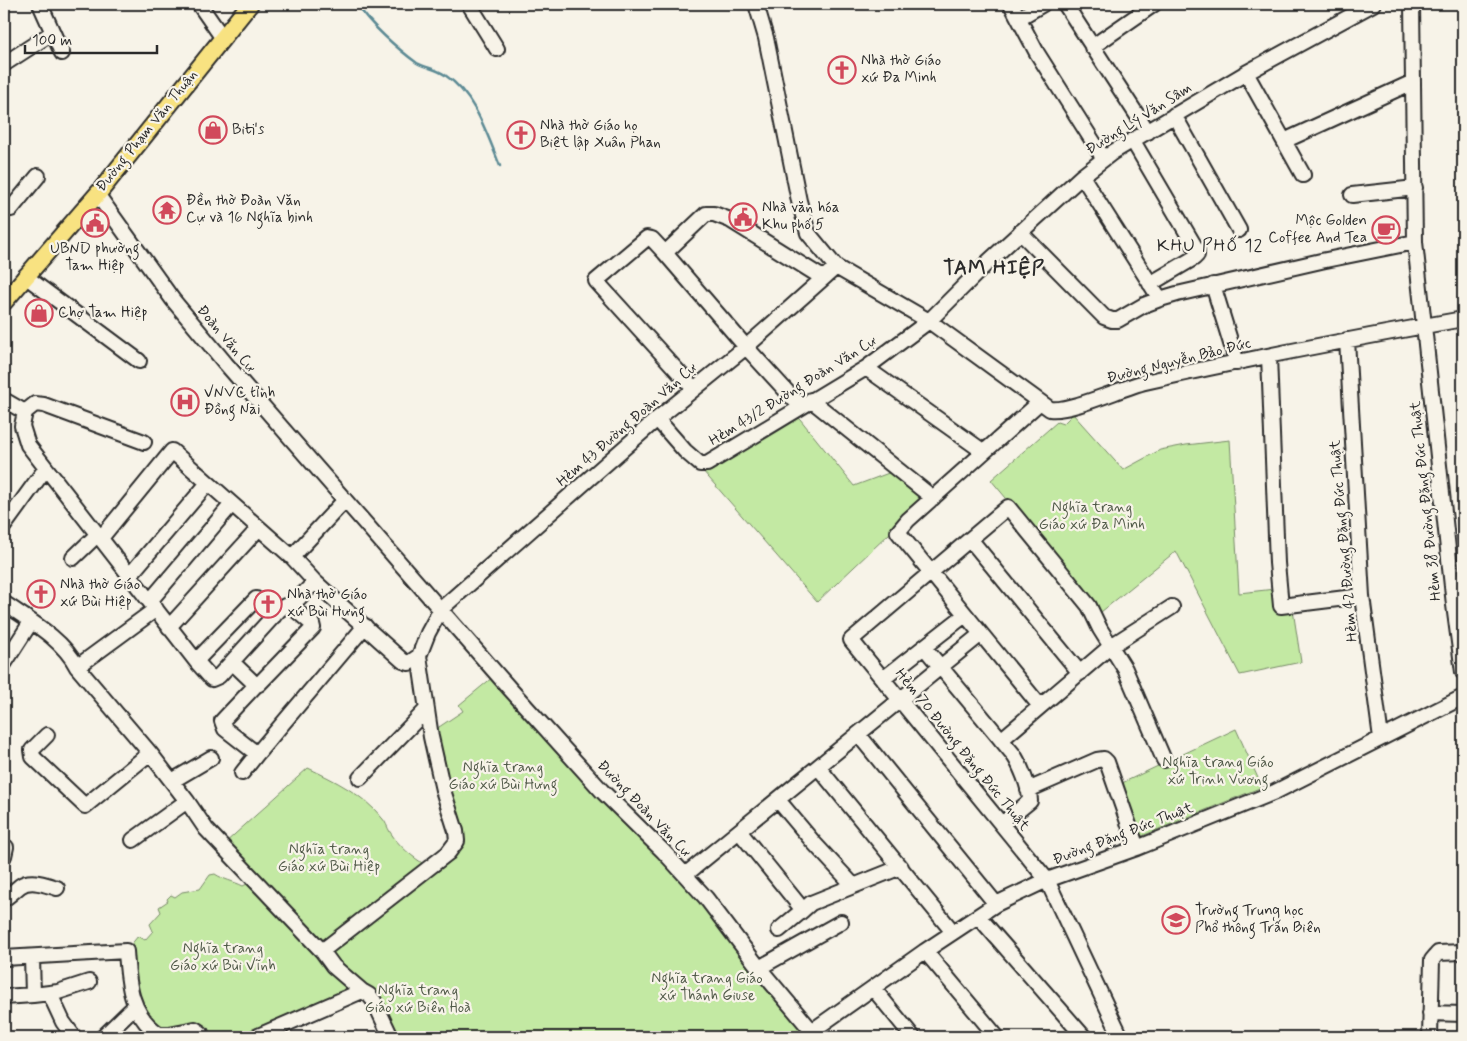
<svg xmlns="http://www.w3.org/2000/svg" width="1467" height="1041" font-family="Mynerve,sans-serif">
	<rect width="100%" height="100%" fill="#f7f3e8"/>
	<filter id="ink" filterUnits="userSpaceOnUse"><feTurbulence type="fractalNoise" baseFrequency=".02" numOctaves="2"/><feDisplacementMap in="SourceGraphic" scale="10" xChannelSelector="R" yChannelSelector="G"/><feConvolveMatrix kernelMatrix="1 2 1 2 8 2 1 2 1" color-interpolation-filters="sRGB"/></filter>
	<g filter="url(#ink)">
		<path fill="#c3e9a3" stroke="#778a67" d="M796,414l58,72 40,-15 33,27 -110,104 -115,-132z
			M1073,414l50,56 37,-20 26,-5 44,-5 9,153 36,-4 18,21 8,52 -61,13 -64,-124 -75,61 -110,-132 66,-58 6,2z
			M493,677l142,155 67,70 109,135h-416l-69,-86 130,-103 -23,-117 30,-20 -4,-6z
			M1236,729l26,58 -125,51 -17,-54z
			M308,768c26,12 56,27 74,50 4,4 5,9 8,14 9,14 22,25 37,34l-105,80 -98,-102z
			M215,874c9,6 18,7 28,12l8,-4 105,108 -106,47h-44l-42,-5 -27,-27 -7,-59 8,-10 7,4 8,-9 -3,-7 11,-12 -2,-5 9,-6 -1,-2 4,-4 4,2 7,-5 18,-3 10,-14z"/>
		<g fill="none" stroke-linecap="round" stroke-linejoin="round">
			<path stroke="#5c8a94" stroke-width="2.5" d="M357,4c11,19 42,46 60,59 9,5 20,6 28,12 30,20 42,59 55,91"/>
			<g stroke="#2b2b2b" stroke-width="18">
				<path id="minor" d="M40,4l22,49
					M199,4l23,33
					M469,4l28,45
					M756,4l10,34 33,163 9,32 28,34 93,54 121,88c21,3 71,-21 95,-27 105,-24 212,-44 318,-63
					M1011,4l26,49 67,106
					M1065,4l83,128
					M1412,4l3,238 39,363 9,67
					M1019,18l24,-14
					M1092,47l62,-43
					M4,64l48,-31
					M1246,73l57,102
					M1174,115l65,115
					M1133,141l64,109v5l-3,3 -44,26
					M1284,141l129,-59
					M1082,176l78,123 17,-5 144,-33 94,-19
					M97,194l76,106 53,64 284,325 92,102 61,60 43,47 53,70 58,69
					M1352,195l63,-7
					M11,209l27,-33
					M1020,232l84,85 8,3h6l26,-15 16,-6
					M665,253l41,-39h8l16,6 93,58
					M25,276l114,85
					M1213,285l24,78
					M1347,340l15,256 19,142
					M1269,356l8,207 4,43 81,-10
					M866,368l118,84
					M694,389l-98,-108 51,-43 5,1 13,14 81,94 55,60
					M4,400l21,12 10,-8 9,1 100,37
					M811,400l122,98
					M1040,402l-132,118 -10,12 142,174
					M25,412l-3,14 6,19 168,216 16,18 7,-3 60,-66 6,-4h6l24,-24
					M657,419l28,32 15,13h7l159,-96 63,-47 59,-59 94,-86 31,-24 133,-79 127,-69
					M4,526l42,-58
					M101,538l71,-87 120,106 23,25 88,79 6,2 10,-7
					M970,539l110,134
					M292,557l53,-57
					M73,558l25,-24
					M130,575l78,-92
					M150,601l82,-97
					M4,603c26,18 59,36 73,64l73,86 37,48 19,28 116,122
					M169,627l90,-99
					M924,647l89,107c7,10 17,34 17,47l-28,23
					M196,661l60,-62 18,17
					M232,662l24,23 3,-1 54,-56 -1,-4 -21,-18
					M4,664l27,-42
					M77,667l79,-58
					M883,679l82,-64
					M256,685l-34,36 3,8 32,25 108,-128
					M858,734l138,170
					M47,735l-15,15 1,7 52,49 65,-53
					M1001,740l110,-94 61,-39
					M818,767l135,165
					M242,773l15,-19
					M360,778l67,-69
					M172,781l39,-23
					M1028,790l69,-30 7,-1 3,3 30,86
					M778,800l36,43 39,42
					M739,831l64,79 8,-7 90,-36
					M133,840l54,-39
					M4,847h2l-2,9
					M685,875l296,-241
					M4,899c6,-4 11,-9 16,-13 11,-8 26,-1 37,2
					M978,916l106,121
					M779,930l24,-20
					M925,951l72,86
					M4,958l122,-7c2,31 4,64 33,83h10l26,-5 6,4 1,4
					M759,968l82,-46
					M873,988l40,49
					M50,994l13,28 11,15
					M33,995l25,-3 31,-10
					M4,997l29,-2 -1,-38
					M1430,1013l33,1
					M812,1031l113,-80 71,-47 51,-24 90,-32 138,-56 188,-95
					M103,1037l31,-30
					M256,1037l106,-46
					M391,1037l-17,-36 -5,-6 -7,-4 -29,-25 -11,-15 126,-98 9,-12 -1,-10 -13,-41 -12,-53 -12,-81 9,-23 13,-24 216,-190 89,-72 90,-80
					M1121,1037l-74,-157 -196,-240 157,-133 81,99 11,23 25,40 39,91
					M1430,1037l2,-77 6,-7 25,-1"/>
			</g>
			<g stroke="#2b2b2b" stroke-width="20">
				<path id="major" d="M4,302l97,-112 149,-186"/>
			</g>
			<use href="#minor" stroke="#f7f3e8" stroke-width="14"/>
			<use href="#major" stroke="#f8e281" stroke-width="16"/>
		</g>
	</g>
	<defs>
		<g id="church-ring" transform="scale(1.4375)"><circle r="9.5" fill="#f7f3e8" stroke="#d1495b" stroke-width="1.5"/><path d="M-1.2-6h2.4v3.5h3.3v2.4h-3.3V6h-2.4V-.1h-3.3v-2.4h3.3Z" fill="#d1495b"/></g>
		<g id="shop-ring" transform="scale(1.4375)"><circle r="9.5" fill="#f7f3e8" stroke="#d1495b" stroke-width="1.5"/><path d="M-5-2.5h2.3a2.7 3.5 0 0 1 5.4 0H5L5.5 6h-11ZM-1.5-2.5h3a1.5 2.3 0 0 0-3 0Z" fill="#d1495b"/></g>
		<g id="temple-ring" transform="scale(1.4375)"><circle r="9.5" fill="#f7f3e8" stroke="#d1495b" stroke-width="1.5"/><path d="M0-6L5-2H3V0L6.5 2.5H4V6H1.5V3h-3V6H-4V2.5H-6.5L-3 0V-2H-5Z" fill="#d1495b"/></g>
		<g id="civic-ring" transform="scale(1.4375)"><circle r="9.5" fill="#f7f3e8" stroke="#d1495b" stroke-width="1.5"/><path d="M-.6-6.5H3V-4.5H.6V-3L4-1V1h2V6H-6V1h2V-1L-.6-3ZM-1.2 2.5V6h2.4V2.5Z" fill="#d1495b"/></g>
		<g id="cafe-ring" transform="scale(1.4375)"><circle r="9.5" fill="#f7f3e8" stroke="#d1495b" stroke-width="1.5"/><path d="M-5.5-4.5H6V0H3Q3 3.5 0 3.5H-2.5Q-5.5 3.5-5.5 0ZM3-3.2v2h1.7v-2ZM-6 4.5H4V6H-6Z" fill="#d1495b"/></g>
		<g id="hospital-ring" transform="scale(1.4375)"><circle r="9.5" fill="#f7f3e8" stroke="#d1495b" stroke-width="1.5"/><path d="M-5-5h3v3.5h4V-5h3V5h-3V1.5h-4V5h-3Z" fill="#d1495b"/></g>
		<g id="school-ring" transform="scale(1.4375)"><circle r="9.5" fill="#f7f3e8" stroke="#d1495b" stroke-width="1.5"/><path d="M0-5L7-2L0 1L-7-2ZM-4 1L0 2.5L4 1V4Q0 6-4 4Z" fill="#d1495b"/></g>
	</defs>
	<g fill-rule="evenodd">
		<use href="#church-ring" x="842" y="70"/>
		<use href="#shop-ring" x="213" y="130"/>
		<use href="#church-ring" x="521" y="135"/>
		<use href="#temple-ring" x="167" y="210"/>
		<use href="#civic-ring" x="743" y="217"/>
		<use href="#civic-ring" x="95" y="223"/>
		<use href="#cafe-ring" x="1386" y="230"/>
		<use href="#shop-ring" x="39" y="313"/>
		<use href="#hospital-ring" x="185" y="402"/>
		<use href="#church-ring" x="41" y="594"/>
		<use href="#church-ring" x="268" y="604"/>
		<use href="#school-ring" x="1176" y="920"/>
	</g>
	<g text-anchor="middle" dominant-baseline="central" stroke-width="4.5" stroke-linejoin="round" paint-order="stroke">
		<g font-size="15" fill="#2b2b2b" stroke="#f7f3e8" text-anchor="start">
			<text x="861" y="61">Nhà thờ Giáo<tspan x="861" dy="17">xứ Đa Minh</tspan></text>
			<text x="540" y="126">Nhà thờ Giáo họ<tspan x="540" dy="17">Biệt lập Xuân Phan</tspan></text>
			<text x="232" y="130">Biti's</text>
			<text x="186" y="201">Đền thờ Đoàn Văn<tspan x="186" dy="17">Cự và 16 Nghĩa binh</tspan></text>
			<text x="762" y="208">Nhà văn hóa<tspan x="762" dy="17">Khu phố 5</tspan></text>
			<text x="1367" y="221" text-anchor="end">Mộc Golden<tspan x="1367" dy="17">Coffee And Tea</tspan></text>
			<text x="95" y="249" text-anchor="middle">UBND phường<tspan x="95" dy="17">Tam Hiệp</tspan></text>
			<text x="58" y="313">Chợ Tam Hiệp</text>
			<text x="204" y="393">VNVC tỉnh<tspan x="204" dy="17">Đồng Nai</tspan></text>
			<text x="60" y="585">Nhà thờ Giáo<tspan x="60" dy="17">xứ Bùi Hiệp</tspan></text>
			<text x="287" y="595">Nhà thờ Giáo<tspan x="287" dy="17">xứ Bùi Hưng</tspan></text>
			<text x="1195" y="911">Trường Trung học<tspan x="1195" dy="17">Phổ thông Trấn Biên</tspan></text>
		</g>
		<g font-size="15" fill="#2b2b2b" stroke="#f7f3e8">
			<text transform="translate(1139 119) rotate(-32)">Đường Lý Văn Sâm</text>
			<text transform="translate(147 131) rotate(-51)">Đường Phạm Văn Thuận</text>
			<text transform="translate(226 339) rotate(50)">Đoàn Văn Cự</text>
			<text transform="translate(1179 361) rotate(-14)">Đường Nguyễn Bảo Đức</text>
			<text transform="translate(793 391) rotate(-32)">Hẻm 43/2 Đường Đoàn Văn Cự</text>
			<text transform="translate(627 425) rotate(-41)">Hẻm 43 Đường Đoàn Văn Cự</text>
			<text transform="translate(1426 501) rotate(-96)">Hẻm 38 Đường Đặng Đức Thuật</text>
			<text transform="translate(1344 541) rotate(-95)">Hẻm 42 Đường Đặng Đức Thuật</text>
			<text transform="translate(962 750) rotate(51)">Hẻm 70 Đường Đặng Đức Thuật</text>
			<text transform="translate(644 809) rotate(46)">Đường Đoàn Văn Cự</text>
			<text transform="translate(1123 834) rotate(-21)">Đường Đặng Đức Thuật</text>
		</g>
		<g font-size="15" fill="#515a49" stroke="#f7f3e8">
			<text x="1092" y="508">Nghĩa trang<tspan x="1092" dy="17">Giáo xứ Đa Minh</tspan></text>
			<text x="1218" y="763">Nghĩa trang Giáo<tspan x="1218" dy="17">xứ Trinh Vương</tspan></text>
			<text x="503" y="768">Nghĩa trang<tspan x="503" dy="17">Giáo xứ Bùi Hưng</tspan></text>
			<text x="329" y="850">Nghĩa trang<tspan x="329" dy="17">Giáo xứ Bùi Hiệp</tspan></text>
			<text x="223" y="949">Nghĩa trang<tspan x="223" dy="17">Giáo xứ Bùi Vĩnh</tspan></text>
			<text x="707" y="979">Nghĩa trang Giáo<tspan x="707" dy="17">xứ Thánh Giuse</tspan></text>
			<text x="418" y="991">Nghĩa trang<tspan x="418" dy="17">Giáo xứ Biên Hoà</tspan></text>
		</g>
		<g font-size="18" letter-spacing="1" fill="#2b2b2b" stroke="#f7f3e8">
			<text x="1210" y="246">KHU PHỐ 12</text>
		</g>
		<g font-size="20" font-weight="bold" letter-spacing="1" fill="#2b2b2b" stroke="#f7f3e8">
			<text x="994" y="268">TAM HIỆP</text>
		</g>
	</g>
	<rect width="1467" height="1041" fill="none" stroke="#f7f3e8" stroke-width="20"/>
	<rect x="10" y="10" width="1447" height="1021" fill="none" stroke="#2b2b2b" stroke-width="2" filter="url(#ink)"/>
	<path d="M25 45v8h132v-8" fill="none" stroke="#2b2b2b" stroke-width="2.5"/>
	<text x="32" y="45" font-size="15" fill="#2b2b2b" stroke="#f7f3e8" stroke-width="4" paint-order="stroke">100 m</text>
</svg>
